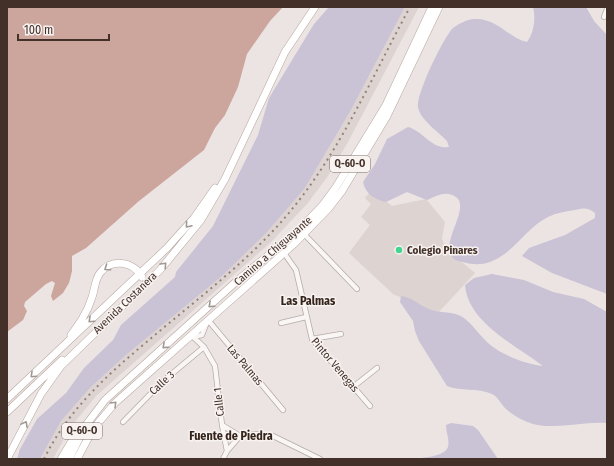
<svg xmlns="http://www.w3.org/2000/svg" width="614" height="466" font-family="'Fira Sans Condensed',sans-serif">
	<rect width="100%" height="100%" fill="#ebe4e2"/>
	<path fill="#ddd3d0" d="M405,7h14l-71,135 -20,34 -21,28 -36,38 -175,154 -26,32 -17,31h-13l21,-38 29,-33 36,-33 96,-79 83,-88 46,-78z
		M372,190l20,16 34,-7 19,23 -3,16 3,10 30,25 -37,40 -45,-19 -44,-41 21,-28 -9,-8 10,-13 -6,-6z"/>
	<path fill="#cac2d5" d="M329,7h76l-54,103 -46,78 -39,45 -44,43 -96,79 -36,33 -29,33 -21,38h-23l3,-10 17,-30 29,-26 18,-25 29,-28 8,-15 54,-48 1,-5 37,-46 45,-91 11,-37 45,-74z
		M533,7h53l8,14 13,14v259l-55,-21 -30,-17 7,-8 36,-13 30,-17v-5c-7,-6 -12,-5 -20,-3 -9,1 -19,3 -27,7 -22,11 -34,36 -58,45 -9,3 -17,3 -27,0 -4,-1 -8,-1 -11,-5 -12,-15 19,-49 4,-60 -10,-7 -19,-1 -29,3l-20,-8 -21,10c-11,-2 -21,-9 -23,-20l12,-18 12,-25 21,-12c15,4 24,23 41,20l-2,-6c-8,-9 -27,-21 -29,-34 -2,-13 25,-68 34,-78 4,-4 16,-10 22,-10 24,-1 34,19 53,23 7,-9 9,-24 6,-35z
		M492,274l32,6 29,12 31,7 23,13v111c-25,-2 -49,7 -74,1 -10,-3 -21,-9 -29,-17 -4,-5 -7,-11 -12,-13 -15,-7 -31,-2 -45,-8l-28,-45 -4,-10 -2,-10 -13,-19 1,-6c11,1 18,9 28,13 11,5 24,1 35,9 8,6 14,15 21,22 13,14 40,24 58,26 -27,-21 -75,-43 -78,-81l9,-7z
		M451,423l22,3 5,4 20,29h-101c12,-1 46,1 51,-12 2,-7 -2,-14 -2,-22z"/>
	<path fill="#cca59c" d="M7,7h276l-13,14 -23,33 -9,33 -13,28 -10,13 -11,22 -65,51 -53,47 -14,8v15l-3,12 -6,10 -10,8 -2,-5 4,-13 -3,-2 -6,3 -21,18 -1,4 3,5 -4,9 -16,12z"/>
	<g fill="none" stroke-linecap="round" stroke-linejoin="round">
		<g stroke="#b5aba7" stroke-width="6">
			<path id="minor" d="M604,17l3,-8
				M304,234l53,55
				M284,253l12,17 16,69 58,67
				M208,320l75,90
				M281,323l25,-6
				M191,335l13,12 11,19 7,59 5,26 -4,8
				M193,337l9,-2 5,-13
				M312,339l29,-5
				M353,387l24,-19
				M123,422l39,-40 42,-35
				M222,425l18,11 16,-2 17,2 47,23
				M227,451l13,-15"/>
		</g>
		<g stroke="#b7a7a0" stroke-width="8">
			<path id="primary" d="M71,335c8,-11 16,-22 20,-35 4,-9 3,-19 9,-27 11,-15 33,-12 42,4
				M7,399l160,-151 27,-30 21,-30
				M7,412l55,-52
				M7,459l34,-65 20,-28 99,-96 41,-50 24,-41 60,-127 30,-45
				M61,459l15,-25
				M69,459l17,-34 19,-25 134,-121 58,-47 25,-26 14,-19 50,-82 46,-98
				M77,459l16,-30 22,-26 179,-159 34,-35 14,-18 45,-75 52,-109"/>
		</g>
		<use href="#minor" stroke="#f9f6f5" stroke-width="4.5"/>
		<use href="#primary" stroke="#fff" stroke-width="7"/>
		<path stroke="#95827a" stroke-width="2" stroke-dasharray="2 4" stroke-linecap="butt" d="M44,459c24,-49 63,-84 105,-119 41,-35 85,-68 122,-107 63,-66 96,-147 139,-226"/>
	</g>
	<defs><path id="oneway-chevron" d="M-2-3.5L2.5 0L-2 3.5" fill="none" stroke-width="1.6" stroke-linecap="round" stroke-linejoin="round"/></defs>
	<g stroke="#a19894">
		<use href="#oneway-chevron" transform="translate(188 225) rotate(130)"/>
		<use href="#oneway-chevron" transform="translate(164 265) rotate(-47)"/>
		<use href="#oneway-chevron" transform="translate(107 268) rotate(145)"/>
		<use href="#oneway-chevron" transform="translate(211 305) rotate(138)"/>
		<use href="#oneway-chevron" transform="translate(91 320) rotate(137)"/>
		<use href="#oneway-chevron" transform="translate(165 346) rotate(138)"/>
		<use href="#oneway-chevron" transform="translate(33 375) rotate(137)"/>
		<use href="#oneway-chevron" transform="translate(114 404) rotate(-45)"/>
		<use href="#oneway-chevron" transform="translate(25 424) rotate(-62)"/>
	</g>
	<circle fill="#43d48e" stroke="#f8f3f1" stroke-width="1.5" cx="399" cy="250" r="4"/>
	<g text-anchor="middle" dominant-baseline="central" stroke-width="3" stroke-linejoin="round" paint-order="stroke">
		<g fill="#f8f3f1" stroke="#796b65" stroke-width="1">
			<rect x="330" y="156" width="40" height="16" rx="3"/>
			<rect x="62" y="423" width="40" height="16" rx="3"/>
		</g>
		<g font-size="10" font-weight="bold" fill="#433129">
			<text x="350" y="164">Q-60-O</text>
			<text x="82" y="431">Q-60-O</text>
		</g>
		<g font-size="11" font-weight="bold" fill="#433129" stroke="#f8f3f1" text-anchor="start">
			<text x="407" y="250">Colegio Pinares</text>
		</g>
		<g font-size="11" fill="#433129" stroke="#f8f3f1">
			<text transform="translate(273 251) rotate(-41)">Camino a Chiguayante</text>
			<text transform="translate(125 303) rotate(-44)">Avenida Costanera</text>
			<text transform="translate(245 365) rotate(50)">Las Palmas</text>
			<text transform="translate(335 365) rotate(50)">Pintor Venegas</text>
			<text transform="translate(162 383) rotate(-43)">Calle 3</text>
			<text transform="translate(219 402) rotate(-96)">Calle 1</text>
		</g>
		<g font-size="12" font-weight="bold" fill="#34241b" stroke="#f8f3f1">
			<text x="308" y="301">Las Palmas</text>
			<text x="231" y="436">Fuente de Piedra</text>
		</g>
	</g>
	<rect width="614" height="466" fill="none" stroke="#433129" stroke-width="16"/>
	<path d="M18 34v6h91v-6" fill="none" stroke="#433129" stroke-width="2"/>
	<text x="24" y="34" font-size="12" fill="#433129" stroke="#f8f3f1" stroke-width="3" paint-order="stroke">100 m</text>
</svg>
